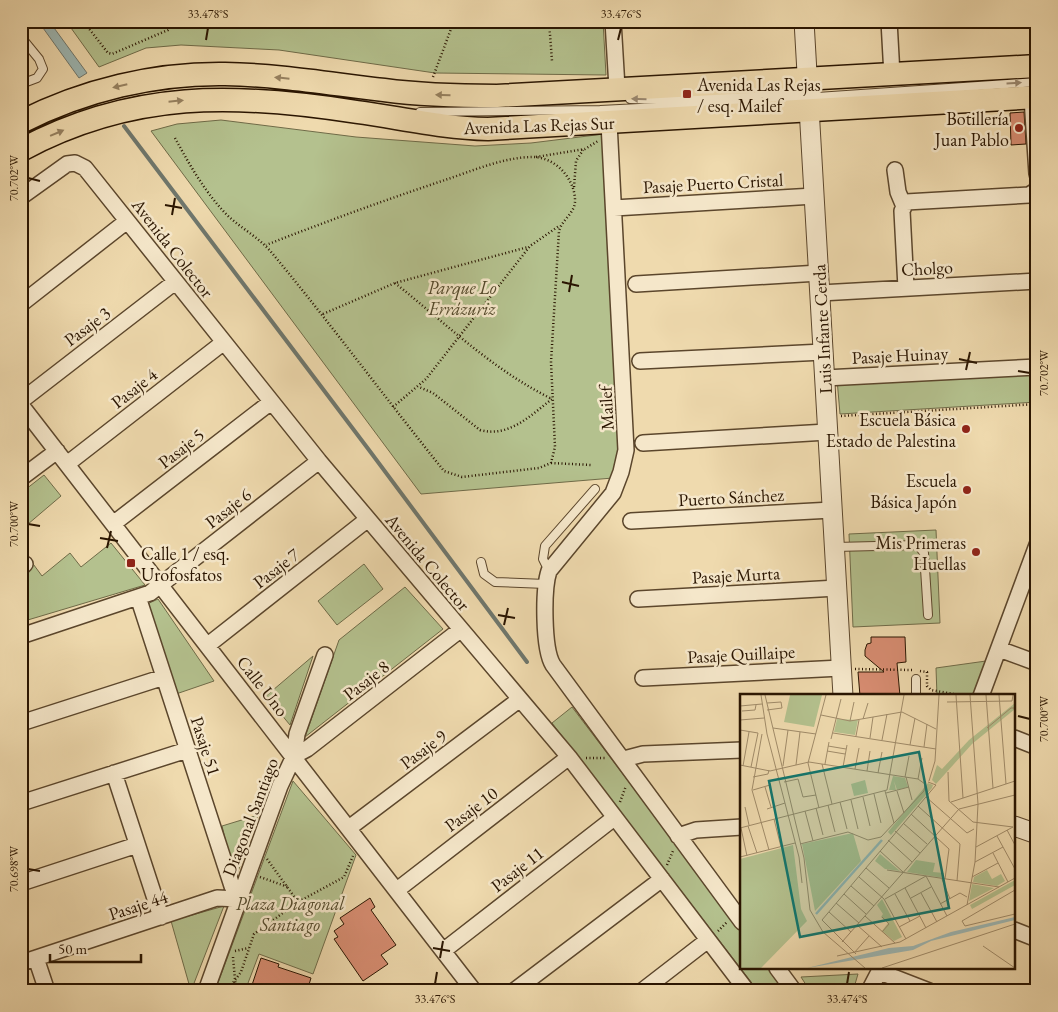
<svg xmlns="http://www.w3.org/2000/svg" width="1058" height="1012" font-family="'EB Garamond',serif">
	<rect width="100%" height="100%" fill="#efdaae"/>
	<filter id="stains"><feTurbulence type="fractalNoise" baseFrequency=".004" numOctaves="4"/><feColorMatrix values="0 0 0 0 .2 0 0 0 0 .09 0 0 0 0 .02 0 0 0 .5 -.17"/></filter>
	<radialGradient id="worn" r=".72"><stop offset=".6" stop-color="#630" stop-opacity="0"/><stop offset="1" stop-color="#630" stop-opacity=".3"/></radialGradient>
	<path fill="#b4c18e" stroke="#6f6b48" d="M66,21h537l3,54 -171,-2 -156,-23 -98,-5 -35,3 -47,19z
		M221,120l135,17 119,9 56,-3 73,-9 17,313 -8,31 -192,16 -270,-363 26,-7z
		M1037,369v33l-197,12 -3,-35z
		M44,475l17,21 -40,34v-37z
		M936,530l4,93 -87,4 -4,-93z
		M111,543l34,42 -124,37v-59l7,-6 14,19 28,-23 11,14z
		M364,564l19,25 -46,36 -19,-24z
		M405,587l38,42 -138,108 34,-97z
		M158,599l56,82 -38,13 -33,-88z
		M313,656l-23,69 -24,-29z
		M986,661l-13,35h-36l-1,-28z
		M572,707l170,224v37h27l17,23h-28l-206,-268z
		M293,781l63,74 -43,119 -54,-20 -14,37h-30z
		M258,815l-23,65 -13,-54z
		M224,906l-33,85 -20,-70z
		M858,974l-5,17h-43l-9,-14z"/>
	<path fill="#9db8b5" stroke="#6f776d" d="M38,21h11l38,52 -8,5z"/>
	<g fill="none" stroke-linecap="round" stroke-linejoin="round">
		<path stroke="#6f776d" stroke-width="4" d="M124,126l245,324 158,212"/>
	</g>
	<path fill="#d78c71" stroke="#2a1501" d="M1024,112l2,32 -15,1 -1,-32z
		M871,637h34l1,25 -9,1 3,33h-40l-2,-24h26l-19,-16v-6l2,-6 4,-1z
		M370,898l5,9 -4,3 25,35 -15,10 7,9 -25,17 -29,-42 4,-2 -4,-6 10,-7 -4,-6z
		M261,958l18,6 -1,3 33,11 -4,13h-57z"/>
	<g fill="none" stroke-linecap="round" stroke-linejoin="round">
		<g stroke="#5b462c" stroke-width="10">
			<path id="service" d="M21,37l18,22 4,10 -6,9 -16,6
				M630,99l36,1 142,-10
				M420,112l180,-2 99,-5 338,-23
				M835,547l83,-2 6,8 4,62
				M481,562l3,12 11,8 51,2
				M549,571l-6,-12 2,-13 50,-57
				M916,679v17"/>
		</g>
		<g stroke="#5b462c" stroke-width="18">
			<path id="minor" d="M613,21l4,67
				M889,21l3,54
				M1032,98l5,76
				M609,123l17,327 -5,22 -8,21 -64,78c-6,18 -6,78 4,94l189,257
				M895,170l3,22 5,12
				M21,197l46,-33 8,-1 10,5 234,293 250,296 178,234
				M614,208l200,-12
				M636,284l183,-11
				M906,288l-4,-77 4,-9 123,-7 8,-5
				M820,293l217,-12
				M21,304l106,-83
				M640,361l183,-9
				M825,378l212,-11
				M21,401l154,-119
				M21,405l453,586
				M643,443l184,-11
				M67,464l157,-122
				M21,478l36,-27
				M631,521l201,-11
				M113,524l158,-122
				M21,568l4,-4
				M638,599l199,-11
				M140,603l92,283 7,13
				M21,636l129,-43 169,-132
				M208,645l160,-126
				M999,649l38,14
				M643,678l198,-10
				M981,696l56,-151
				M21,723l143,-46
				M1014,738l23,9
				M294,756l13,-7 153,-119
				M624,759l19,-5 99,-4
				M114,773l47,144
				M21,803l166,-53
				M349,828l171,-129
				M678,836l18,-6 46,-3
				M21,883l116,-38
				M397,890l172,-133
				M1014,930l23,9
				M443,951l171,-133
				M36,958l11,33
				M21,963l196,-65 22,1
				M777,968l17,23
				M880,972l49,19
				M206,991l74,-205 14,-30 3,-22 28,-79
				M514,991l148,-112
				M642,991l66,-51
				M869,991l12,-23"/>
		</g>
		<g stroke="#5b462c" stroke-width="21">
			<path id="tertiary" d="M804,21l39,675
				M1014,826l23,8"/>
		</g>
		<g stroke="#2a1501" stroke-width="25">
			<path id="primary" d="M21,122c63,-32 134,-49 204,-48 54,1 106,10 159,16 37,5 75,6 113,6l540,-30
				M21,150c111,-60 215,-57 336,-38 44,6 86,16 131,17l549,-32"/>
		</g>
		<path stroke="#2a1501" stroke-width="2.5" stroke-dasharray="1 2.5" stroke-linecap="butt" d="M83,21l25,32 4,1 56,-24 8,-9
			M549,21l3,40
			M433,77l21,-56
			M175,138c14,26 30,54 51,76 14,14 33,23 46,39 59,71 114,146 172,218l18,6 77,-9 12,-5 4,-16 -4,-85 8,-131c3,-12 17,-18 16,-32 -1,-21 -20,-42 -42,-42 -29,0 -61,14 -88,23 -60,20 -120,42 -179,65
			M536,157l49,-8 13,-8
			M574,187l2,-26 7,-11
			M395,283c50,40 98,87 157,116 -21,16 -43,39 -72,31l-47,-37 -14,-6
			M323,314l72,-31 133,-36
			M393,407l33,-28 104,-133 29,-20
			M841,416l196,-12
			M551,463l40,2
			M855,669l57,1
			M920,671l7,1v14l4,4 34,6
			M586,758h19
			M620,802l6,-16
			M267,859l31,43
			M667,865l6,-14
			M260,877l28,10
			M718,931l9,-9
			M235,951l14,-3
			M233,957l3,34
			M227,991l14,-19 13,-38 44,-32 46,-25 9,-21
			M770,991l7,-4"/>
		<use href="#service" stroke="#f5e7ca" stroke-width="8"/>
		<use href="#minor" stroke="#f5e7ca" stroke-width="15"/>
		<use href="#tertiary" stroke="#f5e7ca" stroke-width="19"/>
		<use href="#primary" stroke="#efdaae" stroke-width="22"/>
	</g>
	<defs><path id="oneway-solid" d="M-6-.8H1V-3.2L6.5 0L1 3.2V.8H-6Z" transform="scale(1.25)"/></defs>
	<g fill="#968160">
		<use href="#oneway-solid" transform="translate(282 78) rotate(-174)"/>
		<use href="#oneway-solid" transform="translate(120 86) rotate(167)"/>
		<use href="#oneway-solid" transform="translate(443 95) rotate(-178)"/>
		<use href="#oneway-solid" transform="translate(176 101) rotate(-6)"/>
		<use href="#oneway-solid" transform="translate(57 133) rotate(-23)"/>
	</g>
	<g fill="#9a8870">
		<use href="#oneway-solid" transform="translate(1014 83) rotate(-4)"/>
		<use href="#oneway-solid" transform="translate(639 99) rotate(-179)"/>
	</g>
	<path fill="none" stroke="#2a1501" stroke-width="2" d="M206,40l2,-12M618,40l3,-12M28,178l12,3M165,205l17,3M172,215l3,-17M562,282l17,4M569,292l3,-17M959,359l18,4M966,370l4,-18M1018,371l12,2M28,524l12,2M100,538l18,3M107,548l4,-17M498,615l17,3M504,625l4,-17M1018,716l12,3M28,869l12,2M433,948l17,3M440,958l3,-17M435,984l2,-12M847,984l2,-12"/>
	<g fill="#8f2418" stroke="#f5e7ca" stroke-width="2">
		<rect x="682" y="89" width="10" height="10" rx="2.5"/>
		<circle cx="1019" cy="128" r="5"/>
		<circle cx="966" cy="429" r="5"/>
		<circle cx="967" cy="490" r="5"/>
		<circle cx="976" cy="552" r="5"/>
		<rect x="126" y="558" width="10" height="10" rx="2.5"/>
	</g>
	<g text-anchor="middle" dominant-baseline="central" stroke-width="5" stroke-linejoin="round" paint-order="stroke">
		<g font-size="18" fill="#2a1501" stroke="#f5e7ca" text-anchor="end">
			<text x="697" y="84" text-anchor="start">Avenida Las Rejas<tspan x="697" dy="21">/ esq. Mailef</tspan></text>
			<text x="1009" y="118">Botillería<tspan x="1009" dy="21">Juan Pablo</tspan></text>
			<text x="956" y="419">Escuela Básica<tspan x="956" dy="21">Estado de Palestina</tspan></text>
			<text x="957" y="480">Escuela<tspan x="957" dy="21">Básica Japón</tspan></text>
			<text x="966" y="542">Mis Primeras<tspan x="966" dy="21">Huellas</tspan></text>
			<text x="141" y="553" text-anchor="start">Calle 1 / esq.<tspan x="141" dy="21">Urofosfatos</tspan></text>
		</g>
		<g font-size="18" fill="#2a1501" stroke="#f5e7ca">
			<text transform="translate(539 125) rotate(-2)">Avenida Las Rejas Sur</text>
			<text transform="translate(713 183) rotate(-3)">Pasaje Puerto Cristal</text>
			<text transform="translate(173 248) rotate(52)">Avenida Colector</text>
			<text transform="translate(927 268) rotate(-3)">Cholgo</text>
			<text transform="translate(87 326) rotate(-37)">Pasaje 3</text>
			<text transform="translate(822 329) rotate(-93)">Luis Infante Cerda</text>
			<text transform="translate(900 355) rotate(-3)">Pasaje Huinay</text>
			<text transform="translate(134 388) rotate(-38)">Pasaje 4</text>
			<text transform="translate(606 408) rotate(-93)">Mailef</text>
			<text transform="translate(181 448) rotate(-38)">Pasaje 5</text>
			<text transform="translate(731 497) rotate(-3)">Puerto Sánchez</text>
			<text transform="translate(228 508) rotate(-38)">Pasaje 6</text>
			<text transform="translate(428 562) rotate(50)">Avenida Colector</text>
			<text transform="translate(276 568) rotate(-38)">Pasaje 7</text>
			<text transform="translate(736 575) rotate(-3)">Pasaje Murta</text>
			<text transform="translate(741 654) rotate(-3)">Pasaje Quillaipe</text>
			<text transform="translate(366 680) rotate(-38)">Pasaje 8</text>
			<text transform="translate(263 686) rotate(52)">Calle Uno</text>
			<text transform="translate(206 746) rotate(72)">Pasaje 51</text>
			<text transform="translate(423 749) rotate(-37)">Pasaje 9</text>
			<text transform="translate(471 809) rotate(-37)">Pasaje 10</text>
			<text transform="translate(250 817) rotate(-69)">Diagonal Santiago</text>
			<text transform="translate(517 869) rotate(-38)">Pasaje 11</text>
			<text transform="translate(138 905) rotate(-18)">Pasaje 44</text>
		</g>
		<g font-size="18" font-style="italic" fill="#53492b" stroke="#f5e7ca">
			<text x="462" y="287">Parque Lo<tspan x="462" dy="21">Errázuriz</tspan></text>
			<text x="290" y="903">Plaza Diagonal<tspan x="290" dy="21">Santiago</tspan></text>
		</g>
	</g>
	<g transform="translate(740 694)">
		<rect width="275" height="275" fill="#efdaae"/>
		<path d="M50,1h32l-8,32 -30,-5zM275,9v6l-43,35 -36,40 -4,-4 5,-15 5,4 27,-29zM97,25l21,1 -3,15 -21,-3zM153,82l12,2 3,9 -11,3 -3,-9 2,9h-7zM125,86l3,13 -14,3 -3,-12zM188,89l5,2 -1,3 -41,47 -3,-3zM113,139l8,28 -46,50 -13,-67zM53,151l8,64 6,12 -46,47h-21v-109zM140,160l20,17 -15,-2 -10,-8zM176,166l19,3 -2,9 11,1 -1,5 -36,-6zM247,176l5,9 9,-5 4,7 -8,5 -24,-4 1,-5zM275,186v5l-43,24 -2,-4zM232,190l22,4 -25,13zM142,205l20,38 -8,4 -12,-10 6,-8 -7,-6 2,-3 -6,-9z" fill="#b4c18e"/>
		<path d="M275,223v3l-84,21 -18,9 -106,18 82,-20 24,-2 38,-14z" fill="#9db8b5"/>
		<path fill="none" stroke="#9db8b5" stroke-width="2.5" d="M76,220l66,-74"/>
		<path fill="none" stroke="#a08b69" stroke-width="1" d="M21,1l6,39 32,123 3,26M25,1l39,163 6,52 13,22 42,36M216,1l7,103M246,1l7,93M259,1l7,89M207,8l65,-1 1,-6M27,9l14,-1 1,6 -15,2M0,12l22,-2M2,17l13,-1 1,-5M81,21l29,6 52,-9 34,17M123,25l5,-16M0,26l24,-2M110,27l4,-19M33,34l43,6M247,34l24,-20h4M0,36l18,3M93,39l103,16M22,40l-10,56 17,60M116,42l3,-16M130,44l3,-21M91,45l10,-40M142,46l5,-26M170,51l5,-27M88,52l18,3M184,53l3,-23M87,57l18,3M82,70l10,40M85,70l4,-22M0,71l30,6 39,-9 109,17 7,5M56,71l4,-33M3,72l6,-34M43,72l5,-36M11,73l7,-34M103,73l4,-22M115,75l4,-21M127,77l3,-20M208,78l1,29 24,21 40,5M138,79l4,-21M13,83l15,-3 1,-4M165,83l4,-21M166,83l6,23M178,85l4,-21M189,87l6,-20 4,-66M44,88l14,-3 5,18 13,-2M25,93l6,20M13,96l17,-5M145,97l9,32M157,97l7,22M146,99l23,-6M134,100l7,29M123,103l7,29M186,103l41,36 7,-4M111,106l7,29M100,108l7,27M211,108l64,-21M88,111l7,27M178,112l42,38 -3,37M5,113l4,18M76,114l7,27M79,114l-11,-45 18,-68M27,115l18,-6M219,115l56,-14M65,117l8,30M171,120l38,35 -4,30M34,125l7,28M163,129l24,21M8,132l9,27M0,134l147,-38 17,-95M1,134l6,28M267,136l8,15M155,137l25,22M257,142l18,33M148,146l24,22M60,150l48,-12 20,8 13,-3 43,-46 1,-7M236,153l37,-20M140,157l23,21M253,159l15,29M0,163l55,-14M235,168l28,-15M126,174l23,20M147,176l112,17M119,183l25,22 22,40M232,183l26,-14M202,185l8,20M111,192l23,20M165,194l21,40M275,196l-53,31 3,5 50,-12M181,199l16,29M104,200l22,20M155,200l15,27M171,204l20,-11M145,205l41,-23 21,40M96,209l23,20M200,210l20,-11 7,4M227,211l8,-43 3,-58 -8,-109M89,218l22,20M125,222l30,27M117,231l25,22M159,233l21,-11M142,238l7,-8 -7,-7M102,248l117,-133M243,252l32,22M114,259l15,-17M116,260l-34,-34 114,-135 -8,-3M97,262l63,-14 115,-64M142,274l133,-44"/>
		<path fill="#0f766e" fill-opacity="0.15" stroke="#0f766e" stroke-width="2.5" d="M179,58l30,156 -149,29 -31,-156z"/>
		<rect width="275" height="275" fill="none" stroke="#2a1501" stroke-width="2.5"/>
	</g>
	<rect width="1058" height="1012" fill="none" stroke="#efdaae" stroke-width="55"/>
	<path d="M50 954v8h91v-8" fill="none" stroke="#2a1501" stroke-width="2.5"/>
	<text x="58" y="954" font-size="15" fill="#2a1501" stroke="#f5e7ca" stroke-width="4" paint-order="stroke">50 m</text>
	<rect x="28" y="28" width="1002" height="956" fill="none" stroke="#2a1501" stroke-width="2"/>
	<g font-size="12" text-anchor="middle" fill="#2a1501">
		<text x="208" y="18">33.478°S</text>
		<text x="621" y="18">33.476°S</text>
		<text transform="translate(14 178) rotate(-90)" y="4">70.702°W</text>
		<text transform="translate(1044 373) rotate(-90)" y="4">70.702°W</text>
		<text transform="translate(14 524) rotate(-90)" y="4">70.700°W</text>
		<text transform="translate(1044 719) rotate(-90)" y="4">70.700°W</text>
		<text transform="translate(14 869) rotate(-90)" y="4">70.698°W</text>
		<text x="435" y="1003">33.476°S</text>
		<text x="847" y="1003">33.474°S</text>
	</g>
	<rect width="100%" height="100%" filter="url(#stains)"/>
	<rect width="100%" height="100%" fill="url(#worn)"/>
</svg>
